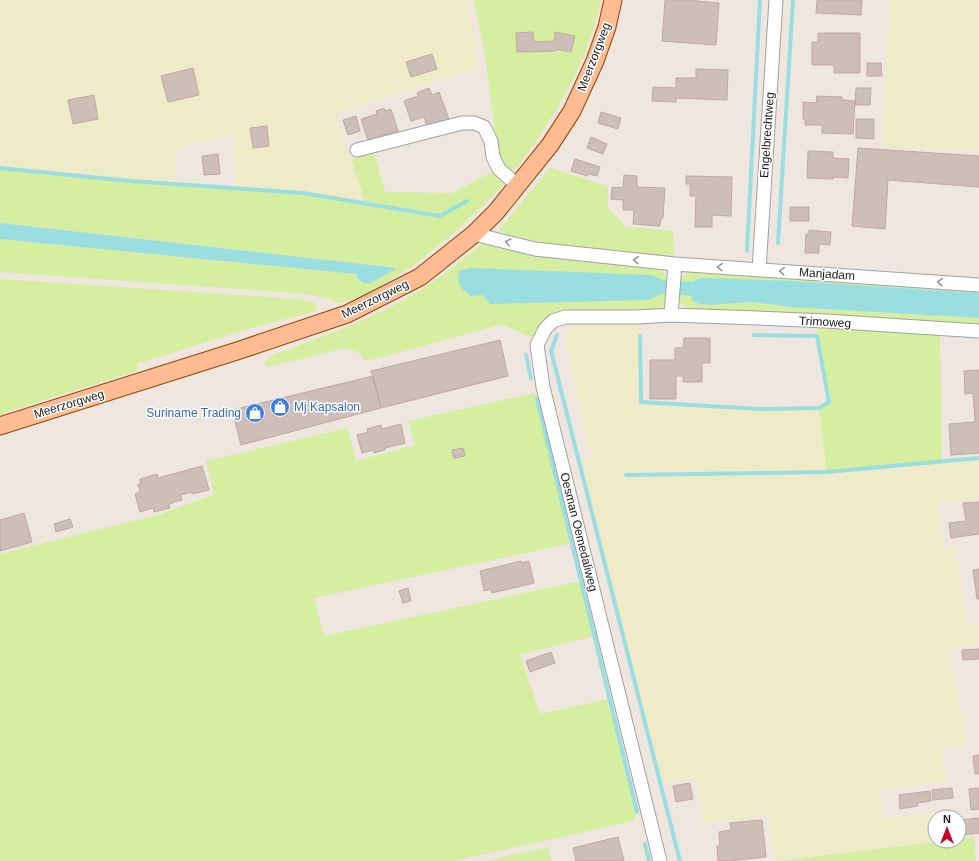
<svg xmlns="http://www.w3.org/2000/svg" width="979" height="861" font-family="Arial,sans-serif">
	<rect width="100%" height="100%" fill="#eee6df"/>
	<path fill="#efebc8" d="M0,0h467l12,68 -144,46 32,90 -64,-11 -68,-5 -2,-54 -40,9 -17,9v32l-176,-17z
		M890,0h89v152l-97,-6z
		M575,320l65,2 1,80 119,7 59,-1 8,64 152,-14v40l-41,4 6,45 11,-1 12,79 12,-1v21l-30,4 19,97 -26,3 4,33 -66,8 4,28 64,-7 1,6h-14v24h9l-170,20 -6,-46 -65,9 -6,-45 -37,4 -81,-321 12,-2 -25,-120z"/>
	<path fill="#d5ee9f" d="M474,0h127c-3,12 -6,24 -10,36 -15,46 -44,91 -73,130 -4,4 -7,5 -12,4l-8,-13 -13,-102z
		M374,153l11,39 67,1 44,-23c6,7 10,9 5,18l-46,44 -42,34 -50,30 -22,7 -18,-6 -28,-4 -295,-21v-33l356,35 3,6 5,3h7l25,-15 -396,-45v-55l131,13 172,12 63,11 -15,-45z
		M550,168l58,18v22l18,19 47,4 1,25 -10,3 -110,-14 -47,-10 -8,-5z
		M487,243l166,25c4,1 9,2 12,6 4,6 2,28 -2,34 -1,2 -3,3 -5,4l-79,1 -46,24 -5,-1 -26,-12 -126,35 -12,1 -6,-8 -12,-4 -78,19 -3,-3 3,-5 7,-5c53,-19 109,-39 156,-71 18,-11 34,-26 51,-39z
		M694,271l285,17v5l-186,-12 -101,19 7,4 11,1 43,-3 37,5 189,11v9l-286,-16 -10,-6 -6,-5c2,-15 0,-25 17,-29z
		M0,279l299,20 16,4 2,3 -1,5 -65,17 -114,36v7l-134,42v6l-3,1z
		M817,328l123,7 2,127 -115,10 -8,-64 10,-6 -12,-66z
		M535,393l37,150 -258,55 10,38 257,-55 13,55 -74,19 20,59 70,-15 27,113 -4,9 -179,40h-454v-307l161,-40 53,-19 -8,-34 142,-33 8,33 59,-16 -7,-24z
		M974,837l2,24h-197l165,-20h15v-2z
		M548,847l3,14h-65z"/>
	<path fill="#9bdee1" d="M0,223l397,45 -26,15h-7l-5,-3 -3,-6 -356,-35z
		M469,268l183,7 8,4 5,4 -1,10 -16,7 -158,4 -7,-9 -12,1c-11,-9 -14,-11 -12,-25z
		M700,278h10l83,3 186,12v25l-189,-11 -37,-5 -43,3 -11,-1 -7,-4c-1,-5 -2,-15 2,-19 2,-1 5,-2 6,-3z"/>
	<g fill="none" stroke-linecap="round" stroke-linejoin="round">
		<path stroke="#9bdee1" stroke-width="4" d="M0,168l131,13 172,12 137,23 27,-15
			M778,243l15,-243
			M747,251l13,-251
			M557,335l-6,16 129,510
			M640,336l1,66 119,7 59,-1 10,-6 -12,-66 -63,-1
			M526,355l5,23
			M537,399l100,413
			M626,475l201,-3 152,-14
			M645,844l4,17"/>
		<path stroke="#9bdee1" stroke-width="14" d="M646,286l65,4"/>
	</g>
	<path fill="#cebeb8" stroke="#c1a8a1" d="M665,0h21l33,3 -3,42 -54,-4z
		M817,0h45l-1,15 -45,-2z
		M533,32l1,10 20,-1 1,-9 20,4 -4,16 -15,-3v2l-39,1 -1,-19z
		M818,33h42v40h-26v-8h-22v-23h6z
		M432,54l5,15 -26,8 -5,-15z
		M867,63h14l1,13h-15z
		M193,68l6,27 -31,7 -7,-26z
		M696,69l32,1 -1,30 -51,-2v4l-24,-1 1,-14 23,1v-10h20z
		M429,88l3,7 7,-3 11,30 -22,8 -4,-13 -13,4 -7,-20 14,-5 -1,-3z
		M856,88h15l-1,17h-15z
		M94,95l4,24 -25,5 -5,-24z
		M817,96l25,1v3l13,1 -2,33 -31,-1v-8h-17v-6h-2v-17l13,1z
		M384,108l1,3 6,-2 7,22 -30,9 -7,-21 16,-5 -1,-3z
		M601,112l20,6 -3,11 -20,-6z
		M356,116l4,15 -12,4 -5,-15z
		M856,119h18v20l-18,-1z
		M267,126l2,20 -16,2 -3,-20z
		M591,137l16,7 -4,10 -16,-6z
		M858,148l121,8v31l-91,-7 -3,49 -33,-3z
		M808,151l25,1v6l16,1 -1,19 -15,-1v2l-26,-1z
		M218,154l2,20 -16,1 -2,-19z
		M575,159l25,8 -3,9 -9,-2 -1,2 -16,-5z
		M624,175l13,1v11l28,1 -2,30h-2l-1,8 -27,-2 1,-14h-11v-10l-12,-1 1,-12 11,1z
		M686,176l46,1 -1,39 -19,-1v12h-17l1,-31h-6v-12h-4z
		M790,207h19v14h-19z
		M809,230l22,2 -1,13 -11,-1v9h-14l1,-19h3z
		M684,338h26v25h-8v19h-19v-6h-7v23h-26v-39h25v-12h8z
		M500,340l8,36 -127,32 -10,-37z
		M979,370v83l-28,2 -2,-31 26,-2 -2,-29 -8,1 -1,-23z
		M373,376l8,32 -140,37 -9,-35z
		M401,424l4,19 -20,5v2l-11,3v-3l-12,3 -5,-18 11,-3 -1,-3 14,-4 1,4z
		M463,448l2,8 -11,2 -2,-8z
		M202,466l7,24 -17,4 -1,-2 -10,3 1,5 -13,4 1,4 -16,4 -1,-4 -13,4 -5,-18 5,-2 -2,-8h3l-1,-5 17,-5 1,4z
		M979,502v32l-28,4 -2,-15 17,-2 -3,-18z
		M24,513l8,29 -32,9v-31z
		M70,519l3,8 -17,5 -2,-8z
		M521,561v2l8,-2 5,22 -42,10 -1,-4 -7,2 -4,-20z
		M979,569v30h-2l-4,-29z
		M408,588l3,13 -8,2 -4,-12z
		M979,649v10l-16,1 -1,-10z
		M551,652l4,11 -25,9 -4,-11z
		M979,755v19h-4l-2,-18z
		M690,783l3,16 -17,3 -3,-16z
		M952,788l1,10 -20,2 -1,-10z
		M979,788v21l-8,1 -2,-21z
		M930,791l1,10 -14,2 1,3 -18,3 -1,-14z
		M979,818v15l-18,2 -2,-15z
		M762,820l4,37 -37,4h-11l-1,-15h3l-1,-14 12,-2 -1,-7z
		M618,837l6,24h-48l-3,-13z"/>
	<g fill="none" stroke-linecap="round" stroke-linejoin="round">
		<g stroke="#a2a2a2" stroke-width="15">
			<path id="minor" d="M357,150l105,-27h12l10,4 7,14 2,16 6,12 18,16
				M474,234l61,15 140,15 304,21
				M759,270l17,-270
				M671,315l4,-51
				M660,861l-117,-474 -6,-42 8,-16 8,-8 12,-4h73l33,-2 87,3 68,3 153,10"/>
		</g>
		<g stroke="#924500" stroke-width="19">
			<path id="major" d="M0,426l237,-75 110,-37 73,-37 54,-43 22,-22 54,-67 22,-34 23,-50 12,-34 6,-27"/>
		</g>
		<use href="#minor" stroke="#fff" stroke-width="13"/>
		<use href="#major" stroke="#ffbc93" stroke-width="17"/>
	</g>
	<defs><path id="oneway-chevron" d="M-2-3.5L2.5 0L-2 3.5" fill="none" stroke-width="1.6" stroke-linecap="round" stroke-linejoin="round"/></defs>
	<g stroke="#989898">
		<use href="#oneway-chevron" transform="translate(508 242) rotate(-166)"/>
		<use href="#oneway-chevron" transform="translate(636 260) rotate(-174)"/>
		<use href="#oneway-chevron" transform="translate(720 267) rotate(-176)"/>
		<use href="#oneway-chevron" transform="translate(782 271) rotate(-176)"/>
		<use href="#oneway-chevron" transform="translate(940 282) rotate(-176)"/>
	</g>
	<defs>
		<g id="shop-disc" transform="scale(1)"><circle r="9.5" fill="#3f7fe0" stroke="#fff"/><path d="M-5-2.5h2.3a2.7 3.5 0 0 1 5.4 0H5L5.5 6h-11ZM-1.5-2.5h3a1.5 2.3 0 0 0-3 0Z" fill="#fff"/></g>
	</defs>
	<g fill-rule="evenodd">
		<use href="#shop-disc" x="280" y="407"/>
		<use href="#shop-disc" x="255" y="413"/>
	</g>
	<g text-anchor="middle" dominant-baseline="central" stroke-width="3" stroke-linejoin="round" paint-order="stroke">
		<g font-size="12" fill="#1b1b1b" stroke="#fff">
			<text transform="translate(594 57) rotate(-69)">Meerzorgweg</text>
			<text transform="translate(767 135) rotate(-86)">Engelbrechtweg</text>
			<text transform="translate(827 274) rotate(4)">Manjadam</text>
			<text transform="translate(375 299) rotate(-26)">Meerzorgweg</text>
			<text transform="translate(825 322) rotate(3)">Trimoweg</text>
			<text transform="translate(69 404) rotate(-17)">Meerzorgweg</text>
			<text transform="translate(579 532) rotate(76)">Oesman Oemedaliweg</text>
		</g>
		<g font-size="12" fill="#366cbe" stroke="#fff" text-anchor="start">
			<text x="294" y="407">Mj Kapsalon</text>
			<text x="241" y="413" text-anchor="end">Suriname Trading</text>
		</g>
	</g>
	<g transform="translate(947 829)"><circle r="19" fill="#ffffff" stroke="#a4a4a4"/>
	<path d="M0-3L7 15L0 10L-7 15Z" fill="#c60027"/>
	<text y="-6" font-size="11" font-weight="bold" text-anchor="middle" fill="#1b1b1b">N</text>
	</g>
</svg>
